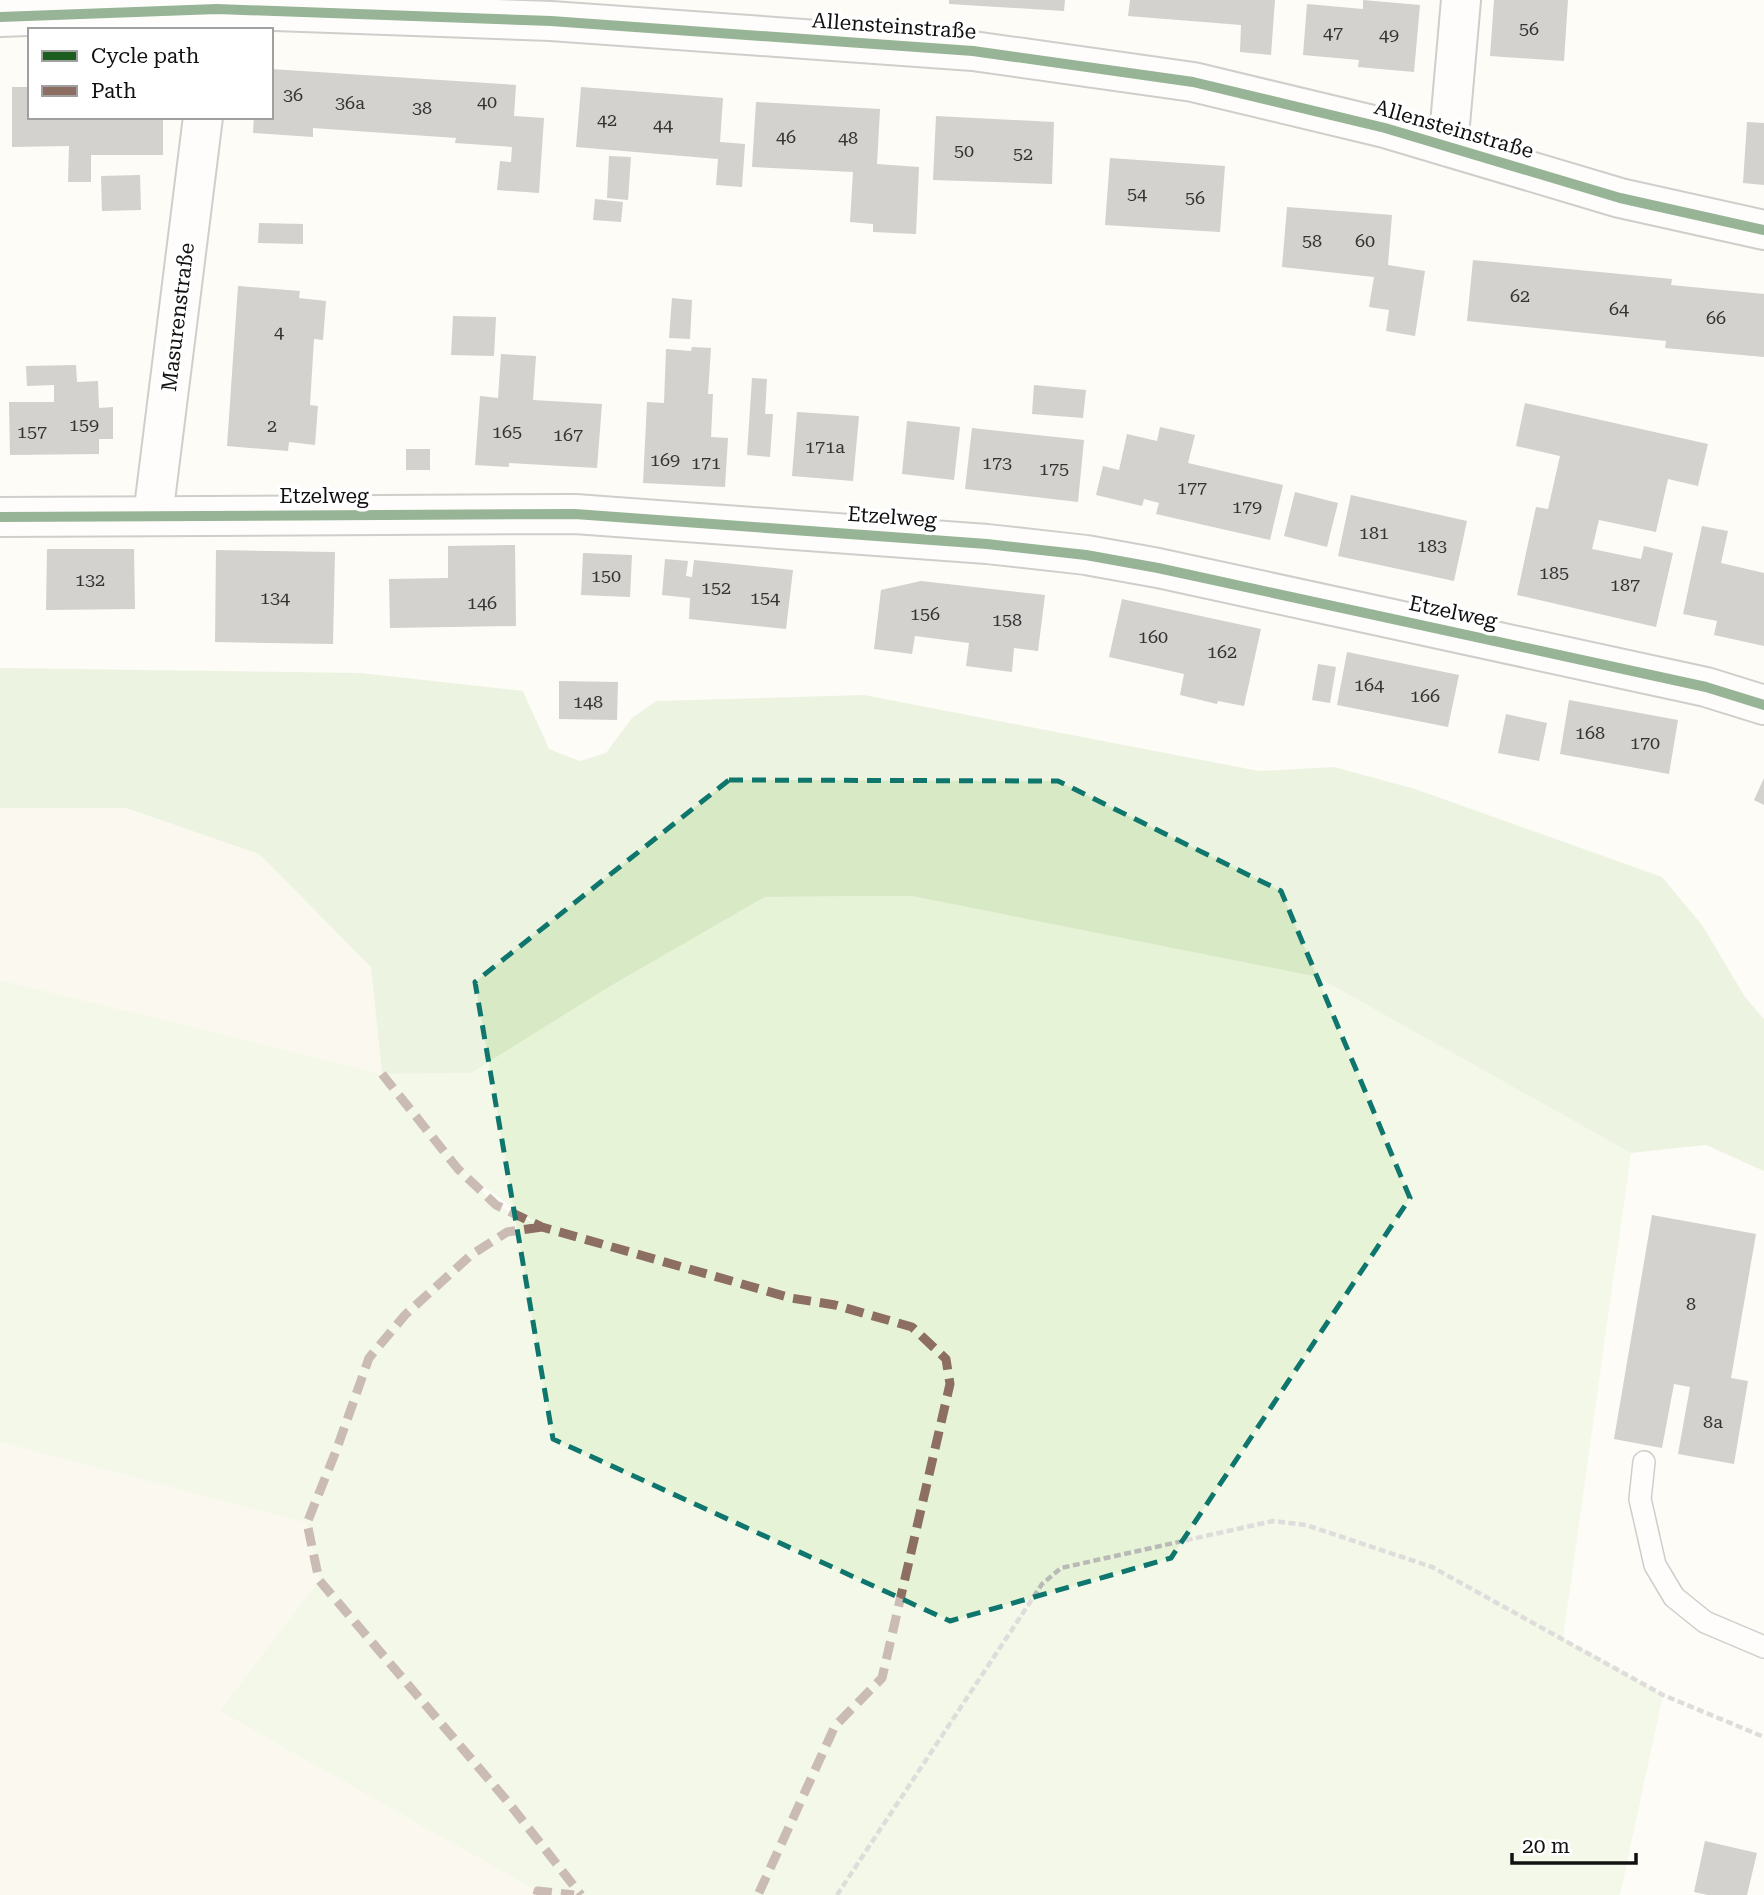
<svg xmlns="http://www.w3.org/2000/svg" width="1764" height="1895" font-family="'Roboto Serif',serif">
	<rect width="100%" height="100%" fill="#fdfcf7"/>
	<path fill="#f9f7e4" d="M0,808h126l133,46 112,113 11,107 -382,-94z
		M0,1442l307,81 12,57 -99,131 318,180 -1,4h-537z"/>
	<path fill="#e7f3d7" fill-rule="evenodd" d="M911,896l406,81 314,176 -68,485 100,57 -43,200h-1083v-4l-317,-180 99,-131 -12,-57 -307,-81v-462l382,94 89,-1 138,-86 156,-90zM463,1173h1l73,51 -41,-19z"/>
	<path fill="#d8eac5" d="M0,668l360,5 163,18 26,58 31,12 26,-8 26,-35 24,-17 208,-6 395,76 75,-4 81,22 247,88 40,48 43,72 19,22v152l-58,-26 -75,8 -314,-176 -406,-81 -146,1 -156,90 -138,86 -89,1 -11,-107 -112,-113 -133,-46h-126z"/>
	<path fill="#a19f9c" d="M949,0h116l-1,11 -115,-7z
		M1130,0h145l-4,55 -31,-3 1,-27 -113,-9z
		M1363,0l57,5 -6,67 -56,-5 1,-7 -56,-5 4,-51 56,5z
		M1494,0h74l-4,61 -74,-5z
		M271,69l245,16 -2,31 30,2 -5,75 -42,-3 3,-29 11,1 1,-15 -57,-4 1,-5 -143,-10v9l-60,-4 1,-16h17z
		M12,87h18v30h133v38h-72v27h-23l1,-36 -57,1z
		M581,87l142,11 -3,44 25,2 -3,43 -26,-2 2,-26 -142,-12z
		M756,102l124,7 -3,55 42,3 -3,67 -43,-2v-8l-23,-2 3,-50 -101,-5z
		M936,116l118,6 -2,62 -119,-4z
		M1747,122l17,1v62l-21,-2z
		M609,156l22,1 -3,43 -21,-2z
		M1110,158l115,8 -5,66 -115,-7z
		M140,175l1,35 -39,1 -1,-35z
		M595,199l28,3 -2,20 -28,-2z
		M1287,207l105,8 -4,50 37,6 -10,65 -29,-5 3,-21 -20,-3 5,-30 -92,-10z
		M259,223l44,1v20l-45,-1z
		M1473,260l199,19 -1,6 93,9v63l-99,-9 1,-7 -199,-20z
		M238,286l62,5 -1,7 27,3 -3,39 -9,-1 -4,66 8,1 -3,39 -26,-3 -1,9 -61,-5z
		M672,298l20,2 -2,39 -21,-1z
		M453,316l43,1 -2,39 -43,-1z
		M692,347l19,1 -3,46h5l-2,43 17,1 -3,49 -82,-4 4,-81 17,1 2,-54 25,2z
		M501,354l35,2 -3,44 69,4 -5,64 -88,-5v4l-34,-2 5,-69 18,2z
		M76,365l1,17 21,-1 1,27 14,-1v32h-14v15l-89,1 -1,-53h45v-17l-27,1 -1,-20z
		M752,378l15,1 -2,35h8l-3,43 -23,-2z
		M1034,385l52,5 -3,28 -51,-4z
		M1525,403l183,41 -10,42 -30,-7 -12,53 -57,-12 -7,29 49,10 3,-13 29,7 -17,74 -139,-32 19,-88 12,2 12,-53 -44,-10z
		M797,412l62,4 -6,65 -61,-5z
		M907,421l53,6 -6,53 -52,-6z
		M1160,427l35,8 -7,28 95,22 -13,55 -114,-26 3,-11 -15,-4 -2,7 -46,-11 7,-29 16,4 8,-36 30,7z
		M972,428l112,12 -6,62 -113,-13z
		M406,449h24v21h-24z
		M1295,492l43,11 -11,44 -43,-11z
		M1351,495l116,26 -13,60 -116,-25z
		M1702,526l26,5 -7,32 43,10v73l-50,-11 3,-14 -34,-7z
		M515,545l1,81 -126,2 -1,-49 59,-1v-32z
		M47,549h87l1,60 -89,1z
		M216,550l119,2 -2,92 -118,-2z
		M583,553l49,2 -2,42 -49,-2z
		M665,559l23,2 -2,15 6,1 2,-17 99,10 -7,59 -97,-10 1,-21 -28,-3z
		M921,581l124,14 -7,56 -24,-3 -2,24 -46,-6 3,-23 -54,-7 -3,18 -38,-5 7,-59z
		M1122,599l139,30 -17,77 -26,-5 -1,3 -37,-9 4,-21 -75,-17z
		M1347,652l112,23 -11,52 -111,-22z
		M1318,664l18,3 -6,36 -18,-3z
		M559,681l59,1 -1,38 -58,-1z
		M1569,700l109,20 -9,54 -109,-20z
		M1506,714l41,9 -8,38 -41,-8z
		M1764,778v27l-10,-5z
		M1652,1215l104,19 -25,144 17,3 -14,83 -56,-10 12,-67 -16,-3 -12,64 -48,-9z
		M1705,1841l52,12 -10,42h-39l-14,-3z"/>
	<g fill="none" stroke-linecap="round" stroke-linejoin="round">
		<g stroke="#979795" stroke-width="24">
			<path id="service" d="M1644,1462l-4,37 15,66 19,32 31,25 59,25"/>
		</g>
		<g stroke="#979795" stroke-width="42">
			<path id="minor" d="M0,17l217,-8 334,12 422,30 220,31 192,46 235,70 144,32
				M1448,147l13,-147
				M153,516l50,-399"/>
		</g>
		<g stroke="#979795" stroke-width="42">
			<path id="tertiary" d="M0,517l575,-3 412,30 99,11 72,13 548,119 58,18"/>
		</g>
		<path stroke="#b9b9b8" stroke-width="4.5" stroke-dasharray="7 3.5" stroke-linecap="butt" d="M837,1895l205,-311 19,-16 212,-47 33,4 126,42 231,128 101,42"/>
		<use href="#service" stroke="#fffffe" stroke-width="21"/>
		<use href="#minor" stroke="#fffffe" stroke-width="38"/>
		<use href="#tertiary" stroke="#fffffe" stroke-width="38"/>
		<path stroke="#8d6e63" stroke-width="9" stroke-dasharray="18 9" stroke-linecap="butt" d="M382,1074l76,95 38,36 46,22 249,71 44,7 77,22 34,32 4,25 -68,294 -47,48 -77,169
			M542,1227l-35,5 -36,23 -66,60 -36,43 -33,93 -29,72 12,57 189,222 73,93
			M537,1895l1,-4 36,4"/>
		<g stroke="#fff" stroke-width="15">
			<path id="cycleway" d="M0,17l217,-8 334,12 422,30 220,31 192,46 235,70 144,32
				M0,517l575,-3 412,30 99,11 72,13 548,119 58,18"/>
		</g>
		<use href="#cycleway" stroke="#1b5e20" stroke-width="10"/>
	</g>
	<path d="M0 0H1764V1895H0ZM729,780l329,1 223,110 129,307 -239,360 -221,63 -397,-182 -78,-457z" fill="#fdfcf7" fill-opacity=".55" fill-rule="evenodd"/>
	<path fill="none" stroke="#0f766e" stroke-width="5" stroke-dasharray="14 9" stroke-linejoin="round" d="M729,780l329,1 223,110 129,307 -239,360 -221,63 -397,-182 -78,-457z"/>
	<g text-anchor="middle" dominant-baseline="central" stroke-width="7" stroke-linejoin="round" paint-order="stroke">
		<g font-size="18" fill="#353434">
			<text x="1529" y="28">56</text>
			<text x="1333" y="32">47</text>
			<text x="1389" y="34">49</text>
			<text x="293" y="94">36</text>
			<text x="487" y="101">40</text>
			<text x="350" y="102">36a</text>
			<text x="422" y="107">38</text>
			<text x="607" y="119">42</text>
			<text x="663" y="124">44</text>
			<text x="786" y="136">46</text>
			<text x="848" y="137">48</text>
			<text x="964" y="150">50</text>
			<text x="1023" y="153">52</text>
			<text x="1137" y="193">54</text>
			<text x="1195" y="197">56</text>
			<text x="1312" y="240">58</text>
			<text x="1365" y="240">60</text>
			<text x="1520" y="295">62</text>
			<text x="1619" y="308">64</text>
			<text x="1716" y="317">66</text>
			<text x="279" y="331">4</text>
			<text x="84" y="424">159</text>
			<text x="272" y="425">2</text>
			<text x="32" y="431">157</text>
			<text x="507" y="431">165</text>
			<text x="568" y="434">167</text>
			<text x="825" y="446">171a</text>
			<text x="665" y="459">169</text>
			<text x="706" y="462">171</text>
			<text x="997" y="462">173</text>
			<text x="1054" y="468">175</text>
			<text x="1192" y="487">177</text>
			<text x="1247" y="506">179</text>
			<text x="1374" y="532">181</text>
			<text x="1432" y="545">183</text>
			<text x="1554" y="572">185</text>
			<text x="606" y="575">150</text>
			<text x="90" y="579">132</text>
			<text x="1625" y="584">187</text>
			<text x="716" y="587">152</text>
			<text x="275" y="597">134</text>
			<text x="765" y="597">154</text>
			<text x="482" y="602">146</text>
			<text x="925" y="613">156</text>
			<text x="1007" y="619">158</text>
			<text x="1153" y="636">160</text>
			<text x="1222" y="651">162</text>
			<text x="1369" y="684">164</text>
			<text x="1425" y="695">166</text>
			<text x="588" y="701">148</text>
			<text x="1590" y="732">168</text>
			<text x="1645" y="742">170</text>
			<text x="1691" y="1303">8</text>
			<text x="1713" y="1421">8a</text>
		</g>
		<g font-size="21" fill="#111" stroke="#fff">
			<text transform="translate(894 26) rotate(4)">Allensteinstraße</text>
			<text transform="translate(1454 129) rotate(16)">Allensteinstraße</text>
			<text transform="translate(178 317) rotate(-83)">Masurenstraße</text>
			<text x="324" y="496">Etzelweg</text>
			<text transform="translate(892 517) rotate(4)">Etzelweg</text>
			<text transform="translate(1453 612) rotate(12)">Etzelweg</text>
		</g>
	</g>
	<rect x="28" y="28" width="245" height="91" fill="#ffffff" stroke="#a0a0a0" stroke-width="2"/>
	<rect x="42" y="51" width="35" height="10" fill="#1b5e20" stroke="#a0a0a0" stroke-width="2"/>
	<text x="91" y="63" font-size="21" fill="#111111">Cycle path</text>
	<rect x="42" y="86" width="35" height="10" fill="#8d6e63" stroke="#a0a0a0" stroke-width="2"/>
	<text x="91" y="98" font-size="21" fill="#111111">Path</text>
	<path d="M1512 1853v10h124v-10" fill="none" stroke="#111111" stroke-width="3.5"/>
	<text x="1522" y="1853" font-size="21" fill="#111111" stroke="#ffffff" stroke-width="5" paint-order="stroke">20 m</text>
</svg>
